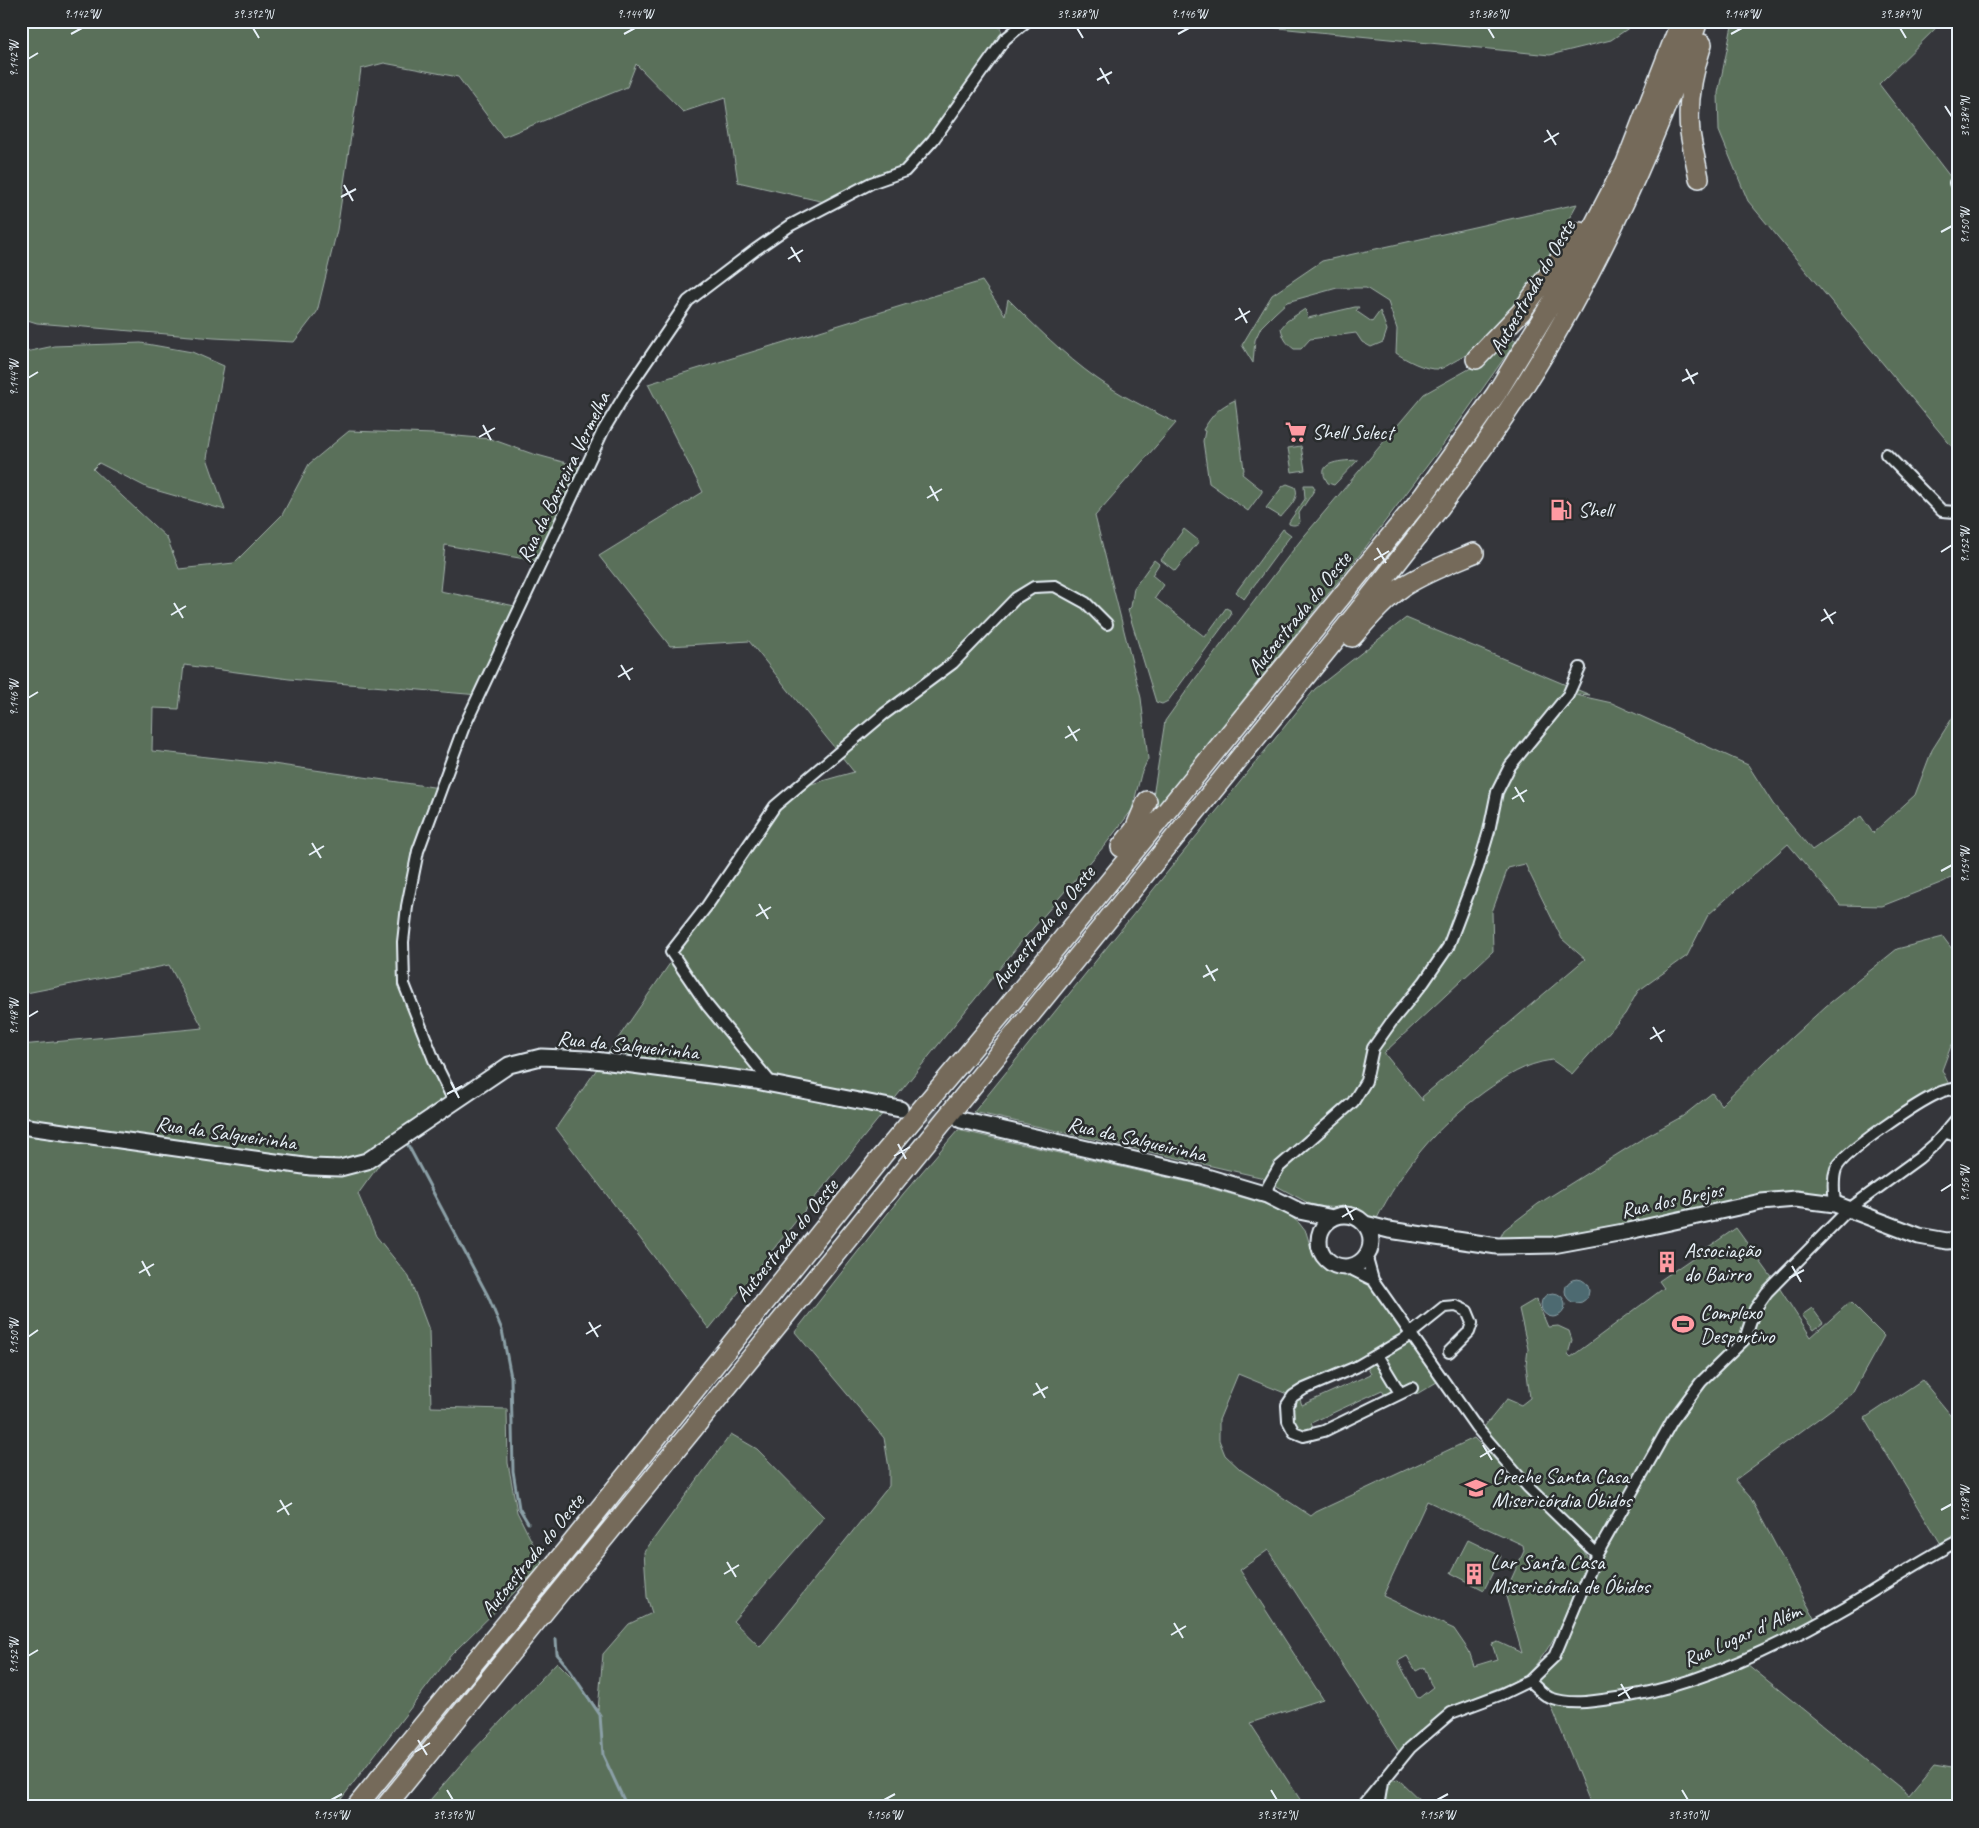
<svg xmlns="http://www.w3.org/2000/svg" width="1979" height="1828" font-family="Caveat,sans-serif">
	<rect width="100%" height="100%" fill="#35363b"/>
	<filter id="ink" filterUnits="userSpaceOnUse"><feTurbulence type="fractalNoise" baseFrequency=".02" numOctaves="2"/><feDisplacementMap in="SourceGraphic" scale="10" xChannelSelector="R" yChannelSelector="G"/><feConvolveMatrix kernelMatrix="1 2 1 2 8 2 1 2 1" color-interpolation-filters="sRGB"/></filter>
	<g filter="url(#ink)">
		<path fill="#5a6f5a" stroke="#a1b0a9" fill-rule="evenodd" d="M21,21h976l8,18 -100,132 -72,33 -95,-22 -13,-84 -42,14 -47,-48 -9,23 -124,50 -45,-60 -74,-14 -23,6 -24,161 -20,82 -23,30 -80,-4 -177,-15 -16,-5z
			M1259,21h380l-28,19 -61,15 -292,-29z
			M1733,21h210l-64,63 79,103v267l-210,-253 -29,-70 -1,-38z
			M1577,204c-31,55 -62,128 -122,157 -4,2 -12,8 -17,8 -13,1 -32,-9 -42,-16l1,-24 -9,-27 -22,-14h-29l-50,14 -13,12 -13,13 -6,13 -2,23 -11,-18 30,-50 50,-34z
			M982,281l23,34 3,-16c28,28 56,56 88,79 25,18 53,31 80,45l-81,93 46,182 7,61 -7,15 -9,36 -27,35 -84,97 -312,387 -153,-201 234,-338 64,-18 -105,-131 -79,5 -71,-90 104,-64 -55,-108z
			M1355,307h4l-3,4 16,11 8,-11 7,19 -4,12 -12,5 -9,-5 -6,-9 -46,6 -9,10h-7c-8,-6 -11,-11 -13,-21l6,-7 18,-12 3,9z
			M1511,340h6l-75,106 -77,102 -122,152 -94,122 16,-101 30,-42 105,-138 124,-147 54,-30z
			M141,343l51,9 32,14 -17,92 18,52 -77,-22 -49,-25 -6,6 74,69 12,31 55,-6 48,-48 27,-51 40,-33 85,3 57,5 39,14 55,15 -43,94 -97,-17 -5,46 80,16 -41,88 -190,-16 -105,-14 -5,44 -26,-1 -1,43 121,13 167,24 -33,118 -3,78 50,117 -57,39 -39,54 18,42 33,41 20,53 2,77 76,2 1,54 9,49 26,52 -92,91 -116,152h-314v-762l182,-17 -34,-63 -148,29v-641l33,-7z
			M1235,400l9,70 -2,4 20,16v2l-14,19 -39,-28 -6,-42 2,-10 -2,-1c10,-16 15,-22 32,-30z
			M1301,446l4,24 -13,2 -4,-24z
			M1358,460l-24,25 -6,-2c-16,-23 17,-22 30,-23z
			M1287,484l8,3c6,11 -8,22 -14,30l-15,-9 17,-22z
			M1304,485h9l2,4 -16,24 1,9c-3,3 -6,4 -11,2v-2l16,-23z
			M1184,529l15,12 -24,30 -14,-11z
			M1283,529l8,6 -47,64 -8,-7z
			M1154,560l5,4 -7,11 12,10 -9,13 50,39 21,-29 4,2 1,5 -63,86 -6,3 -6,-2 -28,-92 3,-3 3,-19z
			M1406,618l184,77 -23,-2 45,10 136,62 25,39 39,46 49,-34 12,17 42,-38 17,-45 26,-41v165l-15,8 -61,24 -42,-1 -52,-61 -80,71 -21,41 -49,35 -13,23 -53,60 -20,-14c-28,4 -45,16 -68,32 -50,37 -80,74 -109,130l-16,-11 -9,-3 -25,-1 -15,-3 -50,-27 -286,-65 341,-423zM1525,864l37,75 23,20 -163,138 1,4 -39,-48 109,-102 -1,-39 16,-44z
			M1943,937l15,20v80l-7,9 -9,24 9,19 -12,4 -102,74 -7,28 -277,47 -56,2 7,-14 34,-26 107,-67 38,-21 29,-23 9,12 47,-46 58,-53 71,-57z
			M958,1130l234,53 73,21 25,12 9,7 7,9 6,20 10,15 8,4 43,9 69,99 -27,16 -2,-7 -26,12 -5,-10 -71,33 4,10 -11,3 -16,-15 4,-25 -54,-22 -19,46v20l6,15 16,15 70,46 5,-4 158,-74 110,113 4,8c-17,42 -31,88 -65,119l-73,29 -51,45 -131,-202 -28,20 83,129 -73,24 55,84h-881l45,-52 88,-93 24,24 17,24 5,-56 26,-30 23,-11 -5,-16 -3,-45 87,-118 26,15 67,68 -91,104 27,26 129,-161v-18l-5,-30 -89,-106 108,-138zM1364,1362l7,12 -69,31 -4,-11zM1427,1501l96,44 1,6 -19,42 17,60 -24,-11 -6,2 5,15 -23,7 -5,-15 -15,-22 -71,-33zM1407,1656l9,15 8,-4c4,7 4,14 9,20l-14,11 -2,-1 -19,-36z
			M1736,1228l42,58 33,51 39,-35 34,34 -32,58 -117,86 15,17 67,126 -75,37 167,135 25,-30 24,4v38h-366l-44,-109 -19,-17 25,-24 43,-103 -117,-122 27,-33 14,6 9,-7 -4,-33 2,-16 -9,-40 17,-10 12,28 10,-1 11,5 3,9 -4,14 3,3 93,-69 -5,-7z
			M1812,1308l11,15 -9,7 -12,-15z
			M1922,1380l36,44v117l-14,8 -79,-131z
			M1468,1540l33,16 -17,34 -33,-17z
			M1398,1779l29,28h-65l20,-25z"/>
		<path fill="#4d6a71" stroke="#8ba0a7" d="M1565 1291a12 12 0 1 1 24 0a12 12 0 1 1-24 0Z
			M1541 1305a12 12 0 1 1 24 0a12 12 0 1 1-24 0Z"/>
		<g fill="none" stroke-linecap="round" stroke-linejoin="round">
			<path stroke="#8ba0a7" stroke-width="3" d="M408,1145l80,151 14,34 9,47 2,94 6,37 9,15
				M556,1639l1,15 10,12 33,49 3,40 24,52"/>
			<path stroke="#505257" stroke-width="15" stroke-dasharray="15 8" stroke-linecap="butt" d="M900,1109l55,10"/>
			<g stroke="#e8f1f8" stroke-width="14">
				<path id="street" d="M1955,183l3,4
					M1886,454l56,57 14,1 2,-2
					M772,1084l-65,-79 -36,-53 36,-46 68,-100 109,-92 69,-51 63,-65 18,-11 21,-1 31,17 21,21
					M454,1101l-18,-36 -32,-81 -1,-42 4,-36 11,-55 45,-122 140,-298 27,-45 58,-85 67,-51 36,-25 80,-42 34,-12 28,-31 72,-101 22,-18
					M1945,1132l13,5
					M1267,1195l1,-9 11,-19 74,-65 13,-21 7,-33 19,-27 32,-39 24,-35 30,-79 11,-37 8,-39 13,-26 58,-71 12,-27
					M1835,1204c-1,-12 -3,-24 1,-35 7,-17 84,-68 103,-76 5,-3 13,-4 19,-5
					M1366,1255l7,25 103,147 52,60 69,67
					M1345,1266l28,14
					M1377,1355l23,38
					M1412,1388l-88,43 -20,5 -10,-4 -6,-11 -1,-16 6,-9 11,-7 52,-22 48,-28 40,-32 12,-1 11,5 5,12 -3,9 -20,20
					M1529,1681c6,5 14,14 21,17 20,7 40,4 60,1 79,-9 168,-52 237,-92 37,-22 72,-46 111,-66
					M1362,1807l48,-59 41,-35 51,-19 27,-13 25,-24 43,-103 75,-133 29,-39 44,-43 10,-30 12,-17 82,-83 70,-51 16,-14 23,-27
					M1378,1807l4,-24"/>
			</g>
			<g stroke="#e8f1f8" stroke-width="19">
				<path id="secondary" d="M961,1120l239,55 67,20 32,16 34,7
					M21,1126l290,41 29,1 27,-7 142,-96 32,-8 46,2 169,22 144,28
					M1319 1241a26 26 0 1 1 52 0a26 26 0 1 1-52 0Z
					M1365,1224l24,6 108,16 56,-1 76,-14 132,-29 35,-3 39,5 84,32 28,5 11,-1"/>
			</g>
			<g stroke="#e8f1f8" stroke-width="22">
				<path id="highway" d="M1699,178c-3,-16 -7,-31 -9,-46 -3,-29 3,-61 12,-88
					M1476,359l45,-47 59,-80
					M1352,637c16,-18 32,-37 52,-51 22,-14 46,-23 70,-33
					M1121,847l14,-18 12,-28
					M356,1807l212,-259 314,-392 122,-145 419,-515 73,-102 69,-113 61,-118 55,-142
					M385,1807l900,-1105c87,-108 178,-216 251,-335 67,-109 119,-225 162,-346"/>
			</g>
			<use href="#street" stroke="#2a2d2e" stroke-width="10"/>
			<use href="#secondary" stroke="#2a2d2e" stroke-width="15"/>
			<use href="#highway" stroke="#746a5a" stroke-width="19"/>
		</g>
	</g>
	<path fill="none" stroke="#e8f1f8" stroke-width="2" d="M253,28l6,10M1077,28l6,10M1488,28l6,10M1900,28l6,10M71,34l11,-6M624,34l11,-6M1178,34l11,-6M1731,34l11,-6M28,59l10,-6M1100,68l9,16M1097,80l15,-8M1945,106l7,11M1547,130l9,15M1544,142l15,-9M344,185l9,16M341,197l15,-8M1941,232l11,-6M791,247l9,15M788,259l15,-9M1239,308l8,15M1235,320l15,-9M1686,369l8,15M28,378l10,-6M1682,381l16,-8M483,425l8,15M479,437l16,-9M930,486l8,15M927,498l15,-9M1377,548l9,15M1941,552l11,-7M1374,560l15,-9M174,603l9,15M1824,609l9,15M171,615l15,-9M1821,621l15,-9M621,665l9,15M618,677l15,-9M28,698l10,-6M1068,726l9,15M1065,738l15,-9M1515,787l9,15M1512,799l15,-9M312,843l9,15M309,855l15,-9M1941,871l11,-6M759,904l9,15M756,916l15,-9M1206,965l9,16M1203,977l15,-8M28,1017l10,-6M1653,1027l9,15M1650,1039l15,-9M451,1082l8,16M447,1094l15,-8M898,1144l8,15M894,1156l16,-9M1941,1191l11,-7M1345,1205l8,15M1342,1217l15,-9M142,1261l8,15M1792,1266l9,16M139,1273l15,-9M1789,1278l15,-8M589,1322l9,15M586,1334l15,-9M28,1337l10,-7M1036,1383l9,15M1033,1395l15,-8M1483,1445l9,15M1480,1457l15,-9M280,1500l9,15M1941,1510l11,-6M277,1512l15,-9M727,1562l9,15M724,1574l15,-9M1174,1623l9,15M1171,1635l15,-9M28,1656l10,-6M1621,1684l9,15M1618,1696l15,-9M418,1740l9,15M415,1752l15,-9M447,1790l6,10M1271,1790l6,10M1682,1790l6,10M331,1800l11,-6M884,1800l11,-6M1437,1800l11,-6"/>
	<defs>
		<g id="supermarket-bare" transform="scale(1.725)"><path d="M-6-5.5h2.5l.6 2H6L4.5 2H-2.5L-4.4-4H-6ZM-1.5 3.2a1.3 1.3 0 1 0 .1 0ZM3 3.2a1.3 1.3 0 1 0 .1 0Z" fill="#ff9aa2" stroke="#2a2d2e" stroke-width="2.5" paint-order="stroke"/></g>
		<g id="fuel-bare" transform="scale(1.725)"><path d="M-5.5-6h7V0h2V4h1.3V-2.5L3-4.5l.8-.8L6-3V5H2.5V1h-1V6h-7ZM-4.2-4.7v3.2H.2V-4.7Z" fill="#ff9aa2" stroke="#2a2d2e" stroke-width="2.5" paint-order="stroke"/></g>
		<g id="building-bare" transform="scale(1.725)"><path d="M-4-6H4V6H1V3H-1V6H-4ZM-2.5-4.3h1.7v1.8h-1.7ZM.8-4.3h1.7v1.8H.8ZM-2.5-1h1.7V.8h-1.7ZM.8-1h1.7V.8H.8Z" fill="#ff9aa2" stroke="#2a2d2e" stroke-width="2.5" paint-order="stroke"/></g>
		<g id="stadium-bare" transform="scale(1.725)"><path d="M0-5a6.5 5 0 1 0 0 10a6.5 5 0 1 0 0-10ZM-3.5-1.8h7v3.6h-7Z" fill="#ff9aa2" stroke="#2a2d2e" stroke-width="2.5" paint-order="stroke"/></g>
		<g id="school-bare" transform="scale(1.725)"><path d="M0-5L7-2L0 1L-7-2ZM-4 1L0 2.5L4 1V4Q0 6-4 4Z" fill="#ff9aa2" stroke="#2a2d2e" stroke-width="2.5" paint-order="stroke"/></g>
	</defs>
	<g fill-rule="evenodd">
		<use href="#supermarket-bare" x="1296" y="432"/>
		<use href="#fuel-bare" x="1561" y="510"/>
		<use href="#building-bare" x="1667" y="1262"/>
		<use href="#stadium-bare" x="1683" y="1324"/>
		<use href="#school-bare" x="1476" y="1488"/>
		<use href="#building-bare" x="1474" y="1574"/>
	</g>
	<g text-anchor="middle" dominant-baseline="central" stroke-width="5" stroke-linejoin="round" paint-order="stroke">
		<g font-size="21" fill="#e8f1f8" stroke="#2a2d2e">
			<text transform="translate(1532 287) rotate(-60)">Autoestrada do Oeste</text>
			<text transform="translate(563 477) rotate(-64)">Rua da Barreira Vermelha</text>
			<text transform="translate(1299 613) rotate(-51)">Autoestrada do Oeste</text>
			<text transform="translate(1043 927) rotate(-51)">Autoestrada do Oeste</text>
			<text transform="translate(628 1045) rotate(6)">Rua da Salgueirinha</text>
			<text transform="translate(226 1133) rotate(8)">Rua da Salgueirinha</text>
			<text transform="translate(1137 1139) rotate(13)">Rua da Salgueirinha</text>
			<text transform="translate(1672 1200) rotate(-12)">Rua dos Brejos</text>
			<text transform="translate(786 1240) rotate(-51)">Autoestrada do Oeste</text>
			<text transform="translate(532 1555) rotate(-51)">Autoestrada do Oeste</text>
			<text transform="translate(1742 1635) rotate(-24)">Rua Lugar d' Além</text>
		</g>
		<g font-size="21" fill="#e8f1f8" stroke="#2a2d2e" text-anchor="start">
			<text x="1312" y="432">Shell Select</text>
			<text x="1578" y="510">Shell</text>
			<text x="1684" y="1250">Associação<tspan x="1684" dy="24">do Bairro</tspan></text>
			<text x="1700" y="1312">Complexo<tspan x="1700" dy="24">Desportivo</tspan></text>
			<text x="1492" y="1476">Creche Santa Casa<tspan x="1492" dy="24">Misericórdia Óbidos</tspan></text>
			<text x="1490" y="1562">Lar Santa Casa<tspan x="1490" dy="24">Misericórdia de Óbidos</tspan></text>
		</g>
	</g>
	<rect width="1979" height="1828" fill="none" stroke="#2a2d2e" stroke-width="55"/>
	<rect x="28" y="28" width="1924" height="1772" fill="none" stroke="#e8f1f8" stroke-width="2"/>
	<g font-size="12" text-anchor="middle" fill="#e8f1f8">
		<text x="82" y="18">9.142°W</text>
		<text x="253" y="18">39.392°N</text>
		<text x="635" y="18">9.144°W</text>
		<text x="1077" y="18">39.388°N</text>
		<text x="1189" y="18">9.146°W</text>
		<text x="1488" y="18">39.386°N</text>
		<text x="1742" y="18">9.148°W</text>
		<text x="1900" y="18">39.384°N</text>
		<text transform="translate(14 59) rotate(-90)" y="4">9.142°W</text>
		<text transform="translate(1965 117) rotate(-90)" y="4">39.384°N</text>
		<text transform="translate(1965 226) rotate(-90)" y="4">9.150°W</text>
		<text transform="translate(14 378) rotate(-90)" y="4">9.144°W</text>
		<text transform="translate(1965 545) rotate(-90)" y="4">9.152°W</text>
		<text transform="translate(14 698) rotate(-90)" y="4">9.146°W</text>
		<text transform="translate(1965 865) rotate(-90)" y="4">9.154°W</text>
		<text transform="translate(14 1017) rotate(-90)" y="4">9.148°W</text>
		<text transform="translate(1965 1184) rotate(-90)" y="4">9.156°W</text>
		<text transform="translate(14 1337) rotate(-90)" y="4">9.150°W</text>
		<text transform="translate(1965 1504) rotate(-90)" y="4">9.158°W</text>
		<text transform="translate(14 1656) rotate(-90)" y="4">9.152°W</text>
		<text x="331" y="1819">9.154°W</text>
		<text x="453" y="1819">39.396°N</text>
		<text x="884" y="1819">9.156°W</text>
		<text x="1277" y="1819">39.392°N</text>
		<text x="1437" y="1819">9.158°W</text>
		<text x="1688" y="1819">39.390°N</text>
	</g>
</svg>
